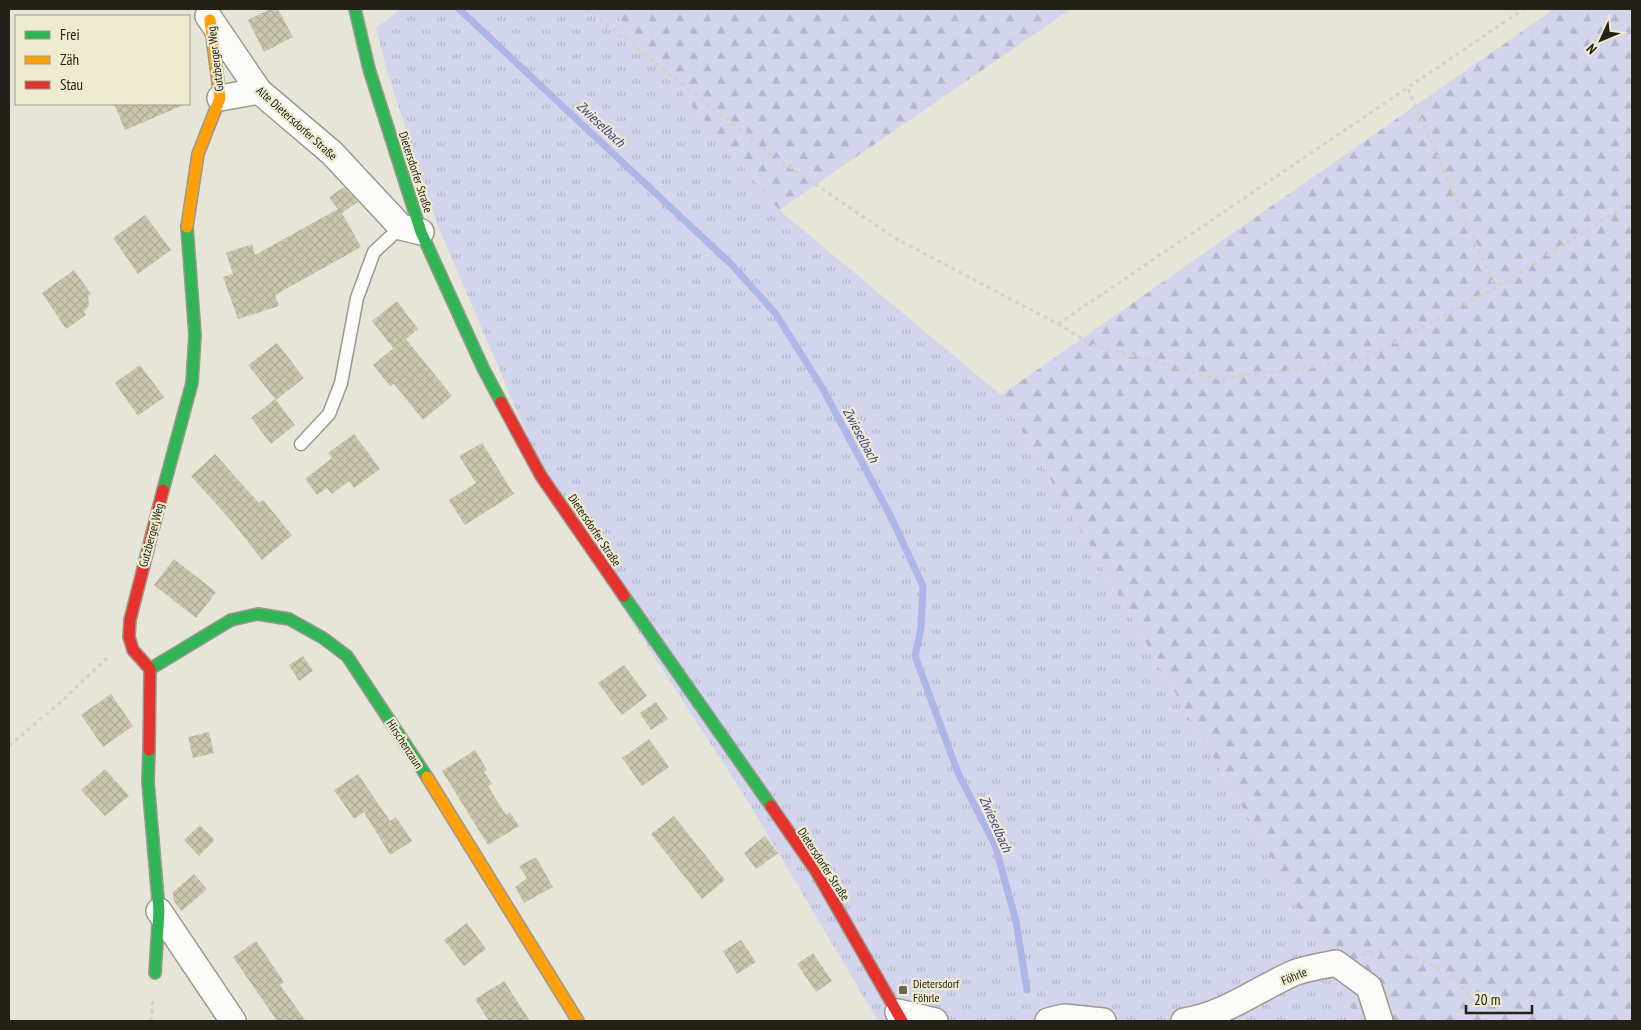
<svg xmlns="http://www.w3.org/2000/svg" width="1641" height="1030" font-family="'PT Sans Narrow',sans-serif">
	<defs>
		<pattern id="grass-tufts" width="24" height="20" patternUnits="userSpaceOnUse" patternTransform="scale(1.25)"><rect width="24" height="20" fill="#d2d5eb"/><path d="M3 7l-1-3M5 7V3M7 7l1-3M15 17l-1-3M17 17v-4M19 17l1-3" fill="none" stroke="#b4b7c9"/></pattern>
		<pattern id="forest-firs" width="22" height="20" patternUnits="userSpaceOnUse" patternTransform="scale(1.25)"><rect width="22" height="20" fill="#d2d5eb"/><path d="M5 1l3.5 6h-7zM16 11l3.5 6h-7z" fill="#b4b7c9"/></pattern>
		<pattern id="building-cross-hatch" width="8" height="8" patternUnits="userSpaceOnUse" patternTransform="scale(1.25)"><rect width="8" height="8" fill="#cac6ae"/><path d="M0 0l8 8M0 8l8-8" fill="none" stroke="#adaa95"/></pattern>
	</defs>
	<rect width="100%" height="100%" fill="#e7e5d7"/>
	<path fill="url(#grass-tufts)" d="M401,9h211l167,201 222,185 263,449 94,177h-480l-134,-226 -185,-285 -123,-289 -48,-147 -12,-46z"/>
	<path fill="url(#forest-firs)" d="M612,9h459l-292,201z
		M1554,9h78v1012h-274l-94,-177 -263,-449z"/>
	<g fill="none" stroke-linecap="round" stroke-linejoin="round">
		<path stroke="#b0b5e7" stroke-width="7" d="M459,9l273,256 44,49 47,75 68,128 32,69 -2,42 -6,28 43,117 37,72 21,76 11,69"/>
	</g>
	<path fill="url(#building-cross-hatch)" d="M270,9h8l15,28 -29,15 -16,-32z
		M114,104h72l-61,26z
		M344,187l14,15 -16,11 19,34 -86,48 4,11 -41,13 -15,-42 10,-3 -7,-21 26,-9 3,11 83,-46 -9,-12z
		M145,215l26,35 -33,24 -25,-36z
		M74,270l17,24 -3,2 1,9 -5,7 2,3 -20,14 -24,-36z
		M397,301l21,28 -12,10 46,57 -29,24 -29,-36 -4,2 -17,-21 28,-23 -8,6 -21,-27z
		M277,343l27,35 -28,22 -28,-35z
		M140,365l24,32 -26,19 -23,-33z
		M275,399l20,26 -24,19 -20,-26z
		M354,434l26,35 -26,19 -5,-7 -17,13 -5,-6 -10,7 -12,-16 27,-21 -4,-5z
		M482,443l32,51 -49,31 -16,-25 27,-17 -17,-27z
		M215,454l44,49 4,-3 29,35 -30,25 -28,-36 -43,-48z
		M174,559l42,33 -20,26 -42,-33z
		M303,656l10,15 -14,10 -10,-16z
		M624,665l23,31 -25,19 -24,-32z
		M111,694l22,32 -30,21 -22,-32z
		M656,702l12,17 -17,11 -11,-17z
		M209,732l5,21 -21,5 -5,-21z
		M649,739l20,28 -27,19 -20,-28z
		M475,750l12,20 -3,2 8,12 -4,2 18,29 4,-3 9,14 -31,19 -46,-74z
		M105,769l24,27 -24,20 -24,-26z
		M358,774l32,47 6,-4 16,24 -22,14 -26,-43 -10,7 -20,-29z
		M674,816l51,64 -23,19 -51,-65z
		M200,825l15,15 -16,16 -15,-16z
		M765,836l13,17 -22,16 -12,-16z
		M536,857l17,30 -29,16 -9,-16 12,-9 -8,-12z
		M194,874l13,15 -25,22 -8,-9 -1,-10z
		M467,923l19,26 -22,17 -20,-26z
		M741,940l15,22 -19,12 -14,-23z
		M256,941l28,41 -4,3 26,36h-29l-44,-64z
		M813,953l19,28 -16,11 -19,-28z
		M504,981l26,40h-41l-14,-22z"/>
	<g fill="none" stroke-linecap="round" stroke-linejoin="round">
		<g stroke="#9b998e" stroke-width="15">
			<path id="lane" d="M301,444l28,-30 12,-31 16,-85 17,-46 27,-25"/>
		</g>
		<g stroke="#9b998e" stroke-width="28">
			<path id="street" d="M208,16l51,75 73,62 69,74 20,5
				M220,98l39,-7
				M159,911l74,110
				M898,1012l37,9
				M1048,1021l16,-4 39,4
				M1184,1021c41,-6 73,-32 110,-48 13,-5 29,-7 42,-10l33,24 11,34"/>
		</g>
		<g stroke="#9b998e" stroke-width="14">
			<path id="fast" d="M355,9l14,60 52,163 62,136 18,34
				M163,490l29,-107 3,-48 -8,-108
				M624,596l147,210
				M150,669l81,-49 27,-6 31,5 34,19 24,18 80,121
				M149,750l-1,32 11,129 -4,62"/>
		</g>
		<g stroke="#9b998e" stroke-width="14">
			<path id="slow" d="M187,227l11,-73 22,-56 -10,-78
				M427,777l151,244"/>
		</g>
		<g stroke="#9b998e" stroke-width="14">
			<path id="jam" d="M501,402l40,74 83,120
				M149,750l1,-81 -17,-19 -4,-13 1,-17 33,-130
				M771,806l45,65 86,150"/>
		</g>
		<path stroke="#d2d1cd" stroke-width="3" stroke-dasharray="4 4" stroke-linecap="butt" d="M587,9l189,149 119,80 163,86 34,21 127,34 144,-19 132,-72 137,-86
			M1408,89l87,199
			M1058,324l466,-315
			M9,746l54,-46 47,-45
			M1363,955l31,-9 61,31 31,44
			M151,1021l2,-24"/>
		<use href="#lane" stroke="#fbfbf9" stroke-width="12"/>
		<use href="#street" stroke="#fbfbf9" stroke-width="25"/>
		<use href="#fast" stroke="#30b455" stroke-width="11"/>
		<use href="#slow" stroke="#ff9f0a" stroke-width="11"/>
		<use href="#jam" stroke="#e5322d" stroke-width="11"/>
	</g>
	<rect fill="#68665b" stroke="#eeebd0" stroke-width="2" x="898" y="985" width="10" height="10" rx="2.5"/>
	<g text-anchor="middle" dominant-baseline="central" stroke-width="4.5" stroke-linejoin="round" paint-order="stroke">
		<g font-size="12" fill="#242218" stroke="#eeebd0">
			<text transform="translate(215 59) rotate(-97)">Gutzberger Weg</text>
			<text transform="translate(297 123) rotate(42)">Alte Dietersdorfer Straße</text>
			<text transform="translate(416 172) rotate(72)">Dietersdorfer Straße</text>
			<text transform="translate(595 530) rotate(56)">Dietersdorfer Straße</text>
			<text transform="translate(151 535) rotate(-75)">Gutzberger Weg</text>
			<text transform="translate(405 744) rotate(57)">Hirschenzaun</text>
			<text transform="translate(824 864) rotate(57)">Dietersdorfer Straße</text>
			<text transform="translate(1294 976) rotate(-22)">Föhrle</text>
		</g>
		<g font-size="12" fill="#242218" stroke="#eeebd0" text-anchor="start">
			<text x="913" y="983">Dietersdorf<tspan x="913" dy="14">Föhrle</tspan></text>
		</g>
		<g font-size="14" font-style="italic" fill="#3f3e97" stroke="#eeebd0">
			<text transform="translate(601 124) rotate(43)">Zwieselbach</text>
			<text transform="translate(861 435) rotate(62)">Zwieselbach</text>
			<text transform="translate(996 824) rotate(66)">Zwieselbach</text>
		</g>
	</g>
	<rect width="1641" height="1030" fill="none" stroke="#242218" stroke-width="20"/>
	<rect x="15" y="15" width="175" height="90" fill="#eeebd0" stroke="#9d9b86"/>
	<rect x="25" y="31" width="25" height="8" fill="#30b455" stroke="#9d9b86"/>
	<text x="60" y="40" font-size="15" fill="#242218">Frei</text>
	<rect x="25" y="56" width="25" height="8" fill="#ff9f0a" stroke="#9d9b86"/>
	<text x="60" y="65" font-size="15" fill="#242218">Zäh</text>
	<rect x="25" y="81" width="25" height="8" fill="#e5322d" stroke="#9d9b86"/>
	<text x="60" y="90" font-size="15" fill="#242218">Stau</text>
	<g transform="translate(1601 40) rotate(226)" stroke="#eeebd0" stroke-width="4" paint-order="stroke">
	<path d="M0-4L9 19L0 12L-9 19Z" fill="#242218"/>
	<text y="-8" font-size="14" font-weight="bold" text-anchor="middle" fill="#242218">N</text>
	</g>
	<path d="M1466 1005v8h66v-8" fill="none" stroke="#242218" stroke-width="2.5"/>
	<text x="1474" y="1005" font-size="15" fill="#242218" stroke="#eeebd0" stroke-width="4" paint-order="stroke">20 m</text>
</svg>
